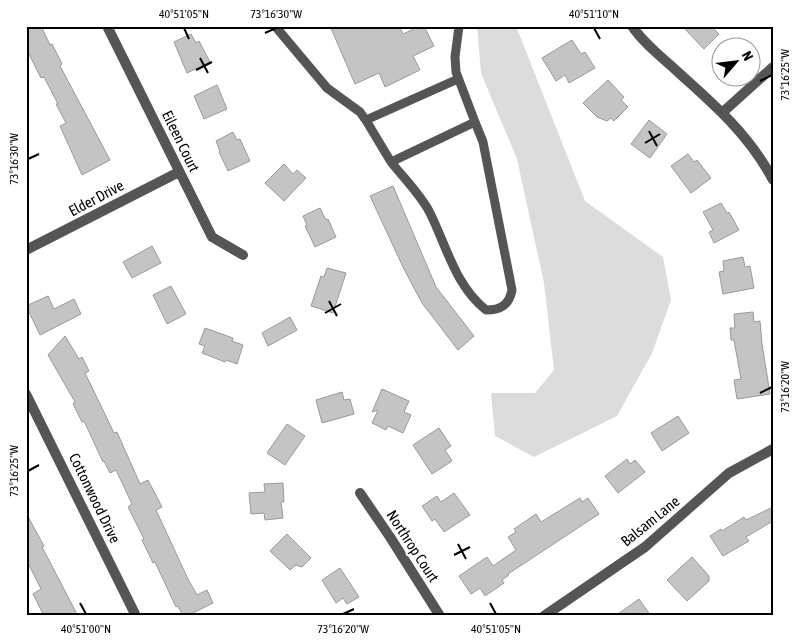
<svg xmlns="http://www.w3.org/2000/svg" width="799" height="642" font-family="'Asap Condensed',sans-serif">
	<rect width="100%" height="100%" fill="#fff"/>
	<path fill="#dcdcdc" d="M477,26h39l69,175 78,56 8,43 -19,53 -35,63 -83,41 -39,-21 -4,-43h44l19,-23 -10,-87 -27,-124 -36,-86z"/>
	<path fill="#c4c4c4" stroke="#999" d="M26,26h15l9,19 2,-1 10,20 -2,2 50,94 -28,15 -22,-49 6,-3 -10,-19h2l-14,-27 -3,1 -15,-30z
		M330,26h69l4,8 17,-8h4l10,20 -21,10 7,14 -35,17 -6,-14 -24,11z
		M682,26h29l8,8 -15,15z
		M191,34l5,9 3,-2 11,21 -23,11 -13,-31z
		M572,40l9,14 4,-2 10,16 -26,15 -4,-8 -9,6 -14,-23z
		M608,80l16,17 -3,3 7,7 -14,14 -3,-3 -4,3 -10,-4 -14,-14z
		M217,85l10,24 -23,10 -10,-23z
		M649,120l18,14 -17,24 -19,-14z
		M233,132l4,8 3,-1 10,22 -22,10 -9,-19 1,-1 -4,-10z
		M688,154l6,8 3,-2 14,18 -20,15 -20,-27z
		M284,164l9,10 4,-4 9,8 -22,23 -19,-18z
		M393,186l43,101 38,49 -16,14 -36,-47 -19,-36 -33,-71z
		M721,203l6,10 2,-1 10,18 -25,13 -5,-11 4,-2 -10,-18z
		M320,208l6,12 2,-1 8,18 -21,10 -10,-21 2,-1 -4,-9z
		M152,246l9,17 -29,15 -9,-16z
		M743,257l2,10 5,-1 4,22 -31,6 -4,-22 5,-1 -1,-10z
		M327,268l19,5 -13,40 -22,-7 10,-30 3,1z
		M171,286l15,28 -19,10 -14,-29z
		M48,296l6,13 20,-10 7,15 -41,21 -14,-29z
		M753,312l1,10 6,-1 2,23 8,50 -33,5 -3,-19 7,-1 -7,-39h-3l-1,-12h5l-1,-14z
		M290,317l7,13 -29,16 -6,-13z
		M205,328l28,10 -1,3 11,4 -6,19 -11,-4 -1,2 -23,-9 3,-7 -6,-2z
		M65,336l14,23 3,-2 7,14 -4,2 29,60 3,-1 23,52 8,-4 14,27 -6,3 32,69 9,16 10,-5 6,13 -26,13h-4l-5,-10 -2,1 -21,-45 -2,1 -11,-23 2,-1 -16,-32 4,-3 -16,-34 -6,3 -6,-12 -1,1 -19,-41 -2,1 -9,-18 2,-2 -27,-47z
		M382,389l27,12 -5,11 7,3 -8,18 -15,-7 -2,4 -14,-7 6,-13 -6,2z
		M342,392l2,8 6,-1 4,15 -32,9 -6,-23z
		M678,416l11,17 -27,18 -11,-18z
		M287,424l18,12 -20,29 -18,-12z
		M439,428l12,18 -6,4 7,11 -20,13 -19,-29z
		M627,459l3,5 5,-4 10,12 -27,21 -13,-17z
		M283,483l1,19h-3l2,16 -18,2 -1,-7 -13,1 -2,-21 16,-1 -1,-8z
		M454,493l16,22 -26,17 -9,-13 -3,2 -10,-15 15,-10 4,6z
		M580,498l2,4 6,-4 11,16 -91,60 1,1 -7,5 2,3 -19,13 -5,-8 -9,6 -12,-18 28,-19 6,9 23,-16 -8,-13 8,-5 -2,-3 22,-15 5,8z
		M773,507v14l-27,16 3,4 -26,15 -13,-20 11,-7 1,2 22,-14 2,3z
		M26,513l18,33 -2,1 36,69h-34l-11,-22 8,-5 -15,-30z
		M287,534l24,24 -9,9 -6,-2 -6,5 -20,-19z
		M692,557l17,19v5l-22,20 -20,-21z
		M340,568l19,29 -12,7 -4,-6 -7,5 -14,-23z
		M639,599l12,17h-36z"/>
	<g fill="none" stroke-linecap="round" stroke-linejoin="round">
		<path stroke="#555" stroke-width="9" d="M275,26l52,62 33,24 7,10 24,40 84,-40 -19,-50 -1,-15 4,-31
			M366,120l92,-41
			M391,162c12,15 28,31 38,49 17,33 26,75 57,99 15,0 23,-5 26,-20l-29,-148 -8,-20"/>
		<path stroke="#555" stroke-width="10" d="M107,26l105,211 31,18
			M632,26c12,18 31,32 47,47 36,32 71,63 94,107
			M723,112l50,-45
			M26,250l153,-78
			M26,394l110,222
			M360,493l30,44 50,79
			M544,616l101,-69 84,-74 44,-24"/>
	</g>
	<path fill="none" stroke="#000" stroke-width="2" d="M184,28l5,11M594,28l6,11M265,33l11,-5M200,58l8,15M196,70l16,-8M760,81l12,-6M649,131l8,15M645,143l15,-9M28,159l11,-5M329,301l8,15M325,313l16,-9M760,393l12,-6M28,471l11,-6M458,544l8,15M454,555l16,-8M80,603l6,11M490,603l6,11M343,614l11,-5"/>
	<g text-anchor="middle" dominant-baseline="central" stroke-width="4" stroke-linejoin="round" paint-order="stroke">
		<g font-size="15" fill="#000" stroke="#fff">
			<text transform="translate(181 141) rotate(64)">Eileen Court</text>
			<text transform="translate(96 198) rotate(-28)">Elder Drive</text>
			<text transform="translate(95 498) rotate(64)">Cottonwood Drive</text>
			<text transform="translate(650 521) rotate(-39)">Balsam Lane</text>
			<text transform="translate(413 546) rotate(57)">Northrop Court</text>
		</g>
	</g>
	<rect width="799" height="642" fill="none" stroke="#ffffff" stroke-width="55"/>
	<g transform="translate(736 62) rotate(62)"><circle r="24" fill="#ffffff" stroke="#999999"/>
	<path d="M0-4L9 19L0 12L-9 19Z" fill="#000000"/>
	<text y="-8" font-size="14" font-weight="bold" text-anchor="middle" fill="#000000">N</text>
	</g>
	<rect x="28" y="28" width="744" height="586" fill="none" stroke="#000" stroke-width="2"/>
	<g font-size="12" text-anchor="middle" fill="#000">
		<text x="184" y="18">40°51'05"N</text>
		<text x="276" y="18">73°16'30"W</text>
		<text x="594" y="18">40°51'10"N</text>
		<text transform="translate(785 75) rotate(-90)" y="4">73°16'25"W</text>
		<text transform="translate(14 159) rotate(-90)" y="4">73°16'30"W</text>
		<text transform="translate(785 387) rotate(-90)" y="4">73°16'20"W</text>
		<text transform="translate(14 471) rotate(-90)" y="4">73°16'25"W</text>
		<text x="86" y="633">40°51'00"N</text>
		<text x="343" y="633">73°16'20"W</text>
		<text x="496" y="633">40°51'05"N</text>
	</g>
</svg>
